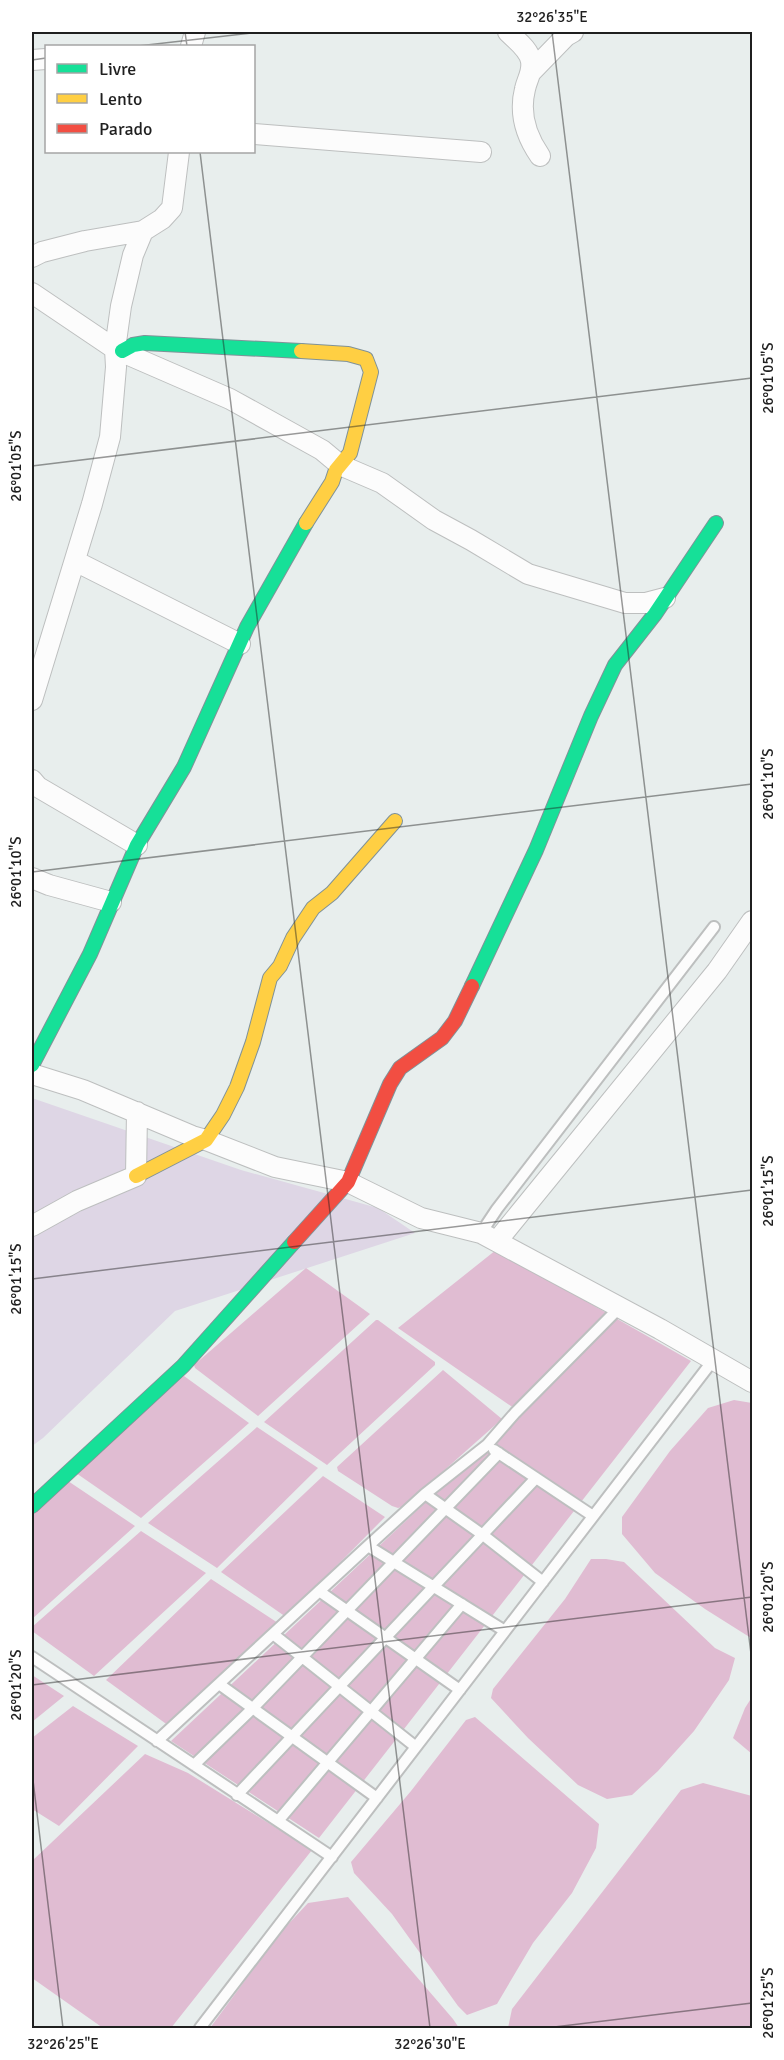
<svg xmlns="http://www.w3.org/2000/svg" width="784" height="2060" font-family="Signika,sans-serif">
	<rect width="100%" height="100%" fill="#e8eeed"/>
	<path fill="#ded6e5" d="M32,1098l209,72 137,38 37,25 -240,78 -132,127 -11,8z"/>
	<path fill="#e0bcd2" d="M496,1250l195,111 -372,477 -148,-97 350,-328 -123,-85z
		M306,1268l64,46 -112,102 -63,-48 -1,-3z
		M376,1320h2l57,42v3l-108,100 -63,-43z
		M443,1370l59,49 -98,87 -6,2 -6,-2 -54,-35 -1,-4z
		M184,1376l65,47 -108,95 -65,-45z
		M734,1400l18,3v234l-1,1 -46,-29 -50,-36 -33,-39v-17l48,-66 38,-43z
		M257,1427l61,41 -101,100 -69,-45z
		M323,1476l62,41 -99,100 -65,-45z
		M68,1481l67,45 -103,93v-106z
		M141,1531l65,42 -112,103 -62,-45v-4z
		M591,1559h15l18,3 91,86 20,10 -6,22 -35,51 -36,40 -26,24 -25,4 -29,-14 -50,-47 -37,-40 2,-9 72,-90z
		M211,1579l67,44 -109,103 -63,-46z
		M32,1675l32,21 -32,26z
		M752,1697v57l-19,-16 12,-30z
		M73,1706l65,40 -79,80 -27,-17v-71z
		M475,1717l124,107 -3,24 -24,45 -39,50 -36,61 -30,11 -9,-9 -66,-92 -38,-41 -3,-11 60,-71 55,-71z
		M145,1754l43,19 124,77 -141,178h-68l-71,-50v-117z
		M703,1783l49,13v232h-244l4,-19 169,-219z
		M348,1897l105,122 6,9h-249l70,-95 28,-30z"/>
	<g fill="none" stroke-linecap="round" stroke-linejoin="round">
		<g stroke="#bdbfbf" stroke-width="14">
			<path id="lane" d="M481,1233l16,-24 217,-282
				M494,1450l99,66
				M425,1494l58,41 60,47
				M368,1546l137,85
				M319,1591l141,99
				M273,1634l143,113
				M32,1657l300,200
				M219,1684l158,114
				M157,1741l211,-195 57,-52 62,-49 28,-32 105,-106
				M194,1765l59,-57 246,-255
				M237,1795l299,-317
				M278,1821l184,-217
				M200,2028l514,-669"/>
		</g>
		<g stroke="#bdbfbf" stroke-width="22">
			<path id="street" d="M508,32c8,8 21,17 23,29 2,11 -4,18 -6,28 -6,24 1,47 15,67
				M191,46l4,-14
				M32,60l14,-1
				M531,72l35,-36 7,-4
				M254,134l227,18
				M32,257l10,-5 43,-11 58,-10 19,-12 10,-11 7,-56
				M32,293l83,56 115,50 92,51 18,15 42,18 52,37 37,20 57,34 97,29h21l19,-5
				M75,561l165,83
				M32,700l60,-196 18,-67 6,-70 -1,-18 6,-43 12,-51 10,-24
				M32,780l6,7 99,58
				M32,878l17,7 62,17
				M32,1074l51,16 109,46 14,4 69,27 73,15 73,36 60,15 179,96 92,53
				M32,1226l45,-25 59,-25 1,-64
				M497,1241l220,-270 35,-50"/>
		</g>
		<g stroke="#809298" stroke-width="16">
			<path id="fast" d="M122,351l11,-6 12,-2 156,8
				M472,986l64,-136 55,-134 24,-51 40,-51 61,-91
				M32,1065l58,-111 47,-109 47,-78 63,-140 59,-104
				M32,1506l151,-140 111,-124"/>
		</g>
		<g stroke="#809298" stroke-width="16">
			<path id="slow" d="M301,351l47,3 18,5 5,13 -21,81 -14,17 -4,12 -26,41
				M136,1176l70,-36 17,-25 14,-28 16,-45 17,-64 10,-12 13,-28 20,-30 19,-15 63,-72"/>
		</g>
		<g stroke="#809298" stroke-width="16">
			<path id="jam" d="M294,1242l54,-60 42,-98 10,-16 42,-30 13,-17 17,-35"/>
		</g>
		<use href="#lane" stroke="#fcfcfc" stroke-width="10"/>
		<use href="#street" stroke="#fcfcfc" stroke-width="20"/>
		<use href="#fast" stroke="#16e098" stroke-width="14"/>
		<use href="#slow" stroke="#ffcf43" stroke-width="14"/>
		<use href="#jam" stroke="#f24e42" stroke-width="14"/>
	</g>
	<path fill="none" stroke="#1f1f1f" stroke-width="1.5" stroke-opacity="0.45" d="M185,32l2,14M552,32l200,1630M138,46l123,-14M32,60l14,-2M200,152l230,1876M32,466l720,-88M32,872l720,-88M32,1279l720,-89M32,1685l720,-88M32,1772l31,256M546,2028l206,-25"/>
	<rect width="784" height="2060" fill="none" stroke="#ffffff" stroke-width="66"/>
	<rect x="45" y="45" width="210" height="108" fill="#ffffff" stroke="#a5a5a5" stroke-width="1.5"/>
	<rect x="57" y="64" width="30" height="9" fill="#16e098" stroke="#a5a5a5" stroke-width="1.5"/>
	<text x="99" y="75" font-size="18" fill="#1f1f1f">Livre</text>
	<rect x="57" y="94" width="30" height="9" fill="#ffcf43" stroke="#a5a5a5" stroke-width="1.5"/>
	<text x="99" y="105" font-size="18" fill="#1f1f1f">Lento</text>
	<rect x="57" y="124" width="30" height="9" fill="#f24e42" stroke="#a5a5a5" stroke-width="1.5"/>
	<text x="99" y="135" font-size="18" fill="#1f1f1f">Parado</text>
	<rect x="33" y="33" width="718" height="1994" fill="none" stroke="#1f1f1f" stroke-width="2"/>
	<g font-size="15" text-anchor="middle" fill="#1f1f1f">
		<text x="552" y="22">32°26'35"E</text>
		<text transform="translate(768 378) rotate(-90)" y="5">26°01'05"S</text>
		<text transform="translate(16 466) rotate(-90)" y="5">26°01'05"S</text>
		<text transform="translate(768 784) rotate(-90)" y="5">26°01'10"S</text>
		<text transform="translate(16 872) rotate(-90)" y="5">26°01'10"S</text>
		<text transform="translate(768 1191) rotate(-90)" y="5">26°01'15"S</text>
		<text transform="translate(16 1279) rotate(-90)" y="5">26°01'15"S</text>
		<text transform="translate(768 1597) rotate(-90)" y="5">26°01'20"S</text>
		<text transform="translate(16 1685) rotate(-90)" y="5">26°01'20"S</text>
		<text transform="translate(768 2003) rotate(-90)" y="5">26°01'25"S</text>
		<text x="63" y="2049">32°26'25"E</text>
		<text x="430" y="2049">32°26'30"E</text>
	</g>
</svg>
